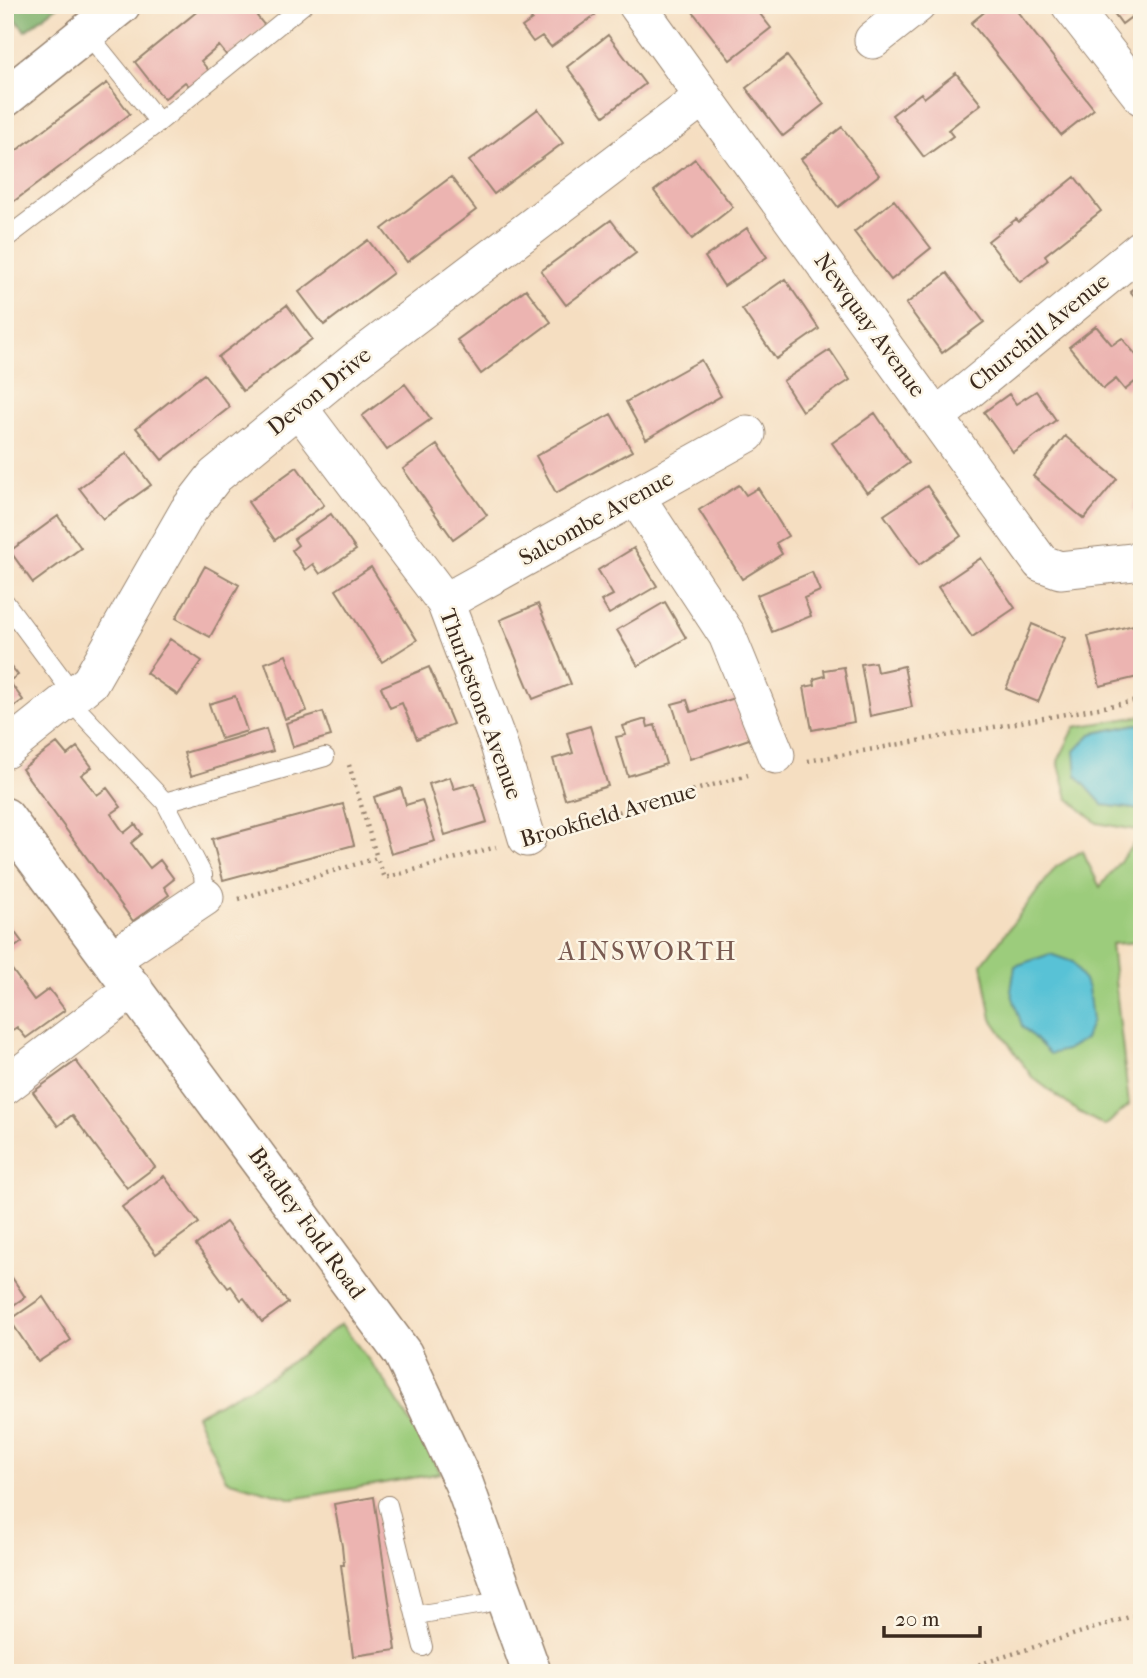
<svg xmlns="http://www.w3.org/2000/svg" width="1147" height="1678" font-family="'IM FELL French Canon',serif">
	<rect width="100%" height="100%" fill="#fcf5e5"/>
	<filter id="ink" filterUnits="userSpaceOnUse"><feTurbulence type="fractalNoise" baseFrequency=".0143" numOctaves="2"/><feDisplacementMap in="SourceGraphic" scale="14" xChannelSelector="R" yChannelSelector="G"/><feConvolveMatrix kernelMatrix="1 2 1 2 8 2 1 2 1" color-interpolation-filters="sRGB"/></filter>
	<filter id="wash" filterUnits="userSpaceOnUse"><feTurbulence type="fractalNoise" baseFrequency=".00686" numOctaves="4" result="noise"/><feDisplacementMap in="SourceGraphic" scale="28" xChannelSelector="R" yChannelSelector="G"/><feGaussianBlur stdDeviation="1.57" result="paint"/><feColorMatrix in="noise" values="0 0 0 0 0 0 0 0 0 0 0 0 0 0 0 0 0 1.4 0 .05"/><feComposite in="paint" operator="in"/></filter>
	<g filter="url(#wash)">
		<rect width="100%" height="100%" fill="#f5dec1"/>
		<path fill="#9ccc7b" stroke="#6c7b4c" stroke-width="2" d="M1142,716v9l-6,-1 -45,10 12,71 39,5v21l-45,-8 -29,-25 -10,-37 17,-34z
			M1142,833v109l-31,2 18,161 -24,21 -28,-15 -45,-34 -40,-58 -10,-55 74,-97 26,-16 18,36z
			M341,1324l46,60 54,89 -148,26 -67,-19 -30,-65 76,-39z
			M417,1660l3,13h-103z"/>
		<path fill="#7db06b" stroke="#5c6d44" stroke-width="2" d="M5,5h54l-34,26z"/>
		<path fill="#59c2d6" stroke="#4a767a" stroke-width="2" d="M1137,724l5,1v85l-39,-5 -26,-29 -2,-25 16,-17z
			M1050,954l23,8 15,26 4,32 -7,19 -19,11 -16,4 -28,-28 -11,-35 4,-25z"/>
		<g id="blocks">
			<path fill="#ecb4b1" d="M205,5h64l-12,11 8,10 -37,31 -9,-11 -18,15 8,10 -20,15 -4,-4 -21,17 -29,-37z
				M546,5h42l7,10 -44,32 -9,-11 -9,6 -11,-15 10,-7 -2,-3z
				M702,5h51l18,23 -41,32 -37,-48z
				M993,5h19l82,104 -33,26 -90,-112z
				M1108,5h34v4l-20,15z
				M608,35l37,49 -41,32 -37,-49z
				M787,56l37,48 -41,32 -37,-48z
				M956,73l25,31 -33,26 5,6 -29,21 -32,-42 29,-22 3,5z
				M107,83l23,31 -125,94v-49z
				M538,109l25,34 -69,51 -25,-33z
				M842,127l37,48 -41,32 -37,-48z
				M695,159l38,48 -41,32 -38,-48z
				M451,177l25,33 -69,52 -25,-33z
				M1075,177l26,34 -56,44 3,5 -28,22 -32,-41 28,-22 3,3z
				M894,200l37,48 -40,32 -37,-48z
				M611,220l25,33 -70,52 -25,-34z
				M747,228l20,29 -43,29 -19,-29z
				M368,240l25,33 -69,52 -25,-33z
				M947,273l37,49 -42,31 -36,-49z
				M785,279l34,50 -43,30 -34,-50z
				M1142,282v23l-12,-14z
				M526,289l25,33 -70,52 -24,-34z
				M287,305l25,34 -69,52 -25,-34z
				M1096,326l16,19 10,-7 20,24v14l-17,14 -9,-11 -13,10 -34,-42z
				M830,350l20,30 -48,31 -19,-30z
				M701,360l20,36 -75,43 -20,-37z
				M204,374l26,33 -68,53 -26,-32z
				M405,384l26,35 -44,31 -25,-34z
				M1036,391l20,29 -43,32 -29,-40 25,-18 7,10z
				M875,413l34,50 -42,30 -35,-50z
				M611,414l21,37 -76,42 -20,-37z
				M1065,436l52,43 -33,40 -51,-43z
				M437,445l50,70 -34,24 -50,-70z
				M127,453l24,32 -48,34 -24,-31z
				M297,467l27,38 -49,35 -27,-38z
				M1141,482h1v32l-10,-4z
				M739,485l7,10 12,-7 30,48 -12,7 6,11 -40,25 -43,-69z
				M927,486l34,50 -42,29 -35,-50z
				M331,514l25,36 -36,24 -7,-10 -8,6 -13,-20 6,-5 -4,-6z
				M58,516l23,32 -48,35 -23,-32z
				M634,548l23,38 -48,28 -8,-13 12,-6 -15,-25z
				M981,558l34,50 -43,29 -34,-50z
				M205,566l34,19 -29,52 -34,-19z
				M371,567l46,73 -35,22 -46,-72z
				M812,572l8,19 -16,7 7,18 -39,16 -15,-37z
				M665,602l21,36 -48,28 -21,-36z
				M538,604l33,80 -38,15 -33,-79z
				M1142,623v53l-42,10 -12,-50z
				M1032,624l33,14 -27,64 -32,-13z
				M170,639l32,22 -24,34 -32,-22z
				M286,655l21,56 -22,8 -20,-56z
				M5,658l13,17 -9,6 14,19 -18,13z
				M875,662l2,10 27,-6 8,41 -42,9 -9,-52z
				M429,667l24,57 -36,15 -15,-36 -12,5 -9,-21z
				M844,667l10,55 -42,8 -8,-43 11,-2 -1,-6 11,-3 -1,-6z
				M235,696l12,35 -26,8 -12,-35z
				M735,698l14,41 -59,20 -18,-55 15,-4 4,12z
				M323,712l8,24 -38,11 -7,-24z
				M646,719l2,8 7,-2 11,39 -38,12 -12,-39 10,-2 -3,-9z
				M590,726l18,60 -43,13 -12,-40 20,-6 -6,-20z
				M266,729l7,22 -82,25 -7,-23z
				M57,743l10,12 10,-8 15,20 -11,8 16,20 10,-7 14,19 -10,7 13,19 11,-9 7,10 -11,9 19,25 10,-8 14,19 -10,8 5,8 -36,26 -111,-152z
				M450,777l4,12 21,-6 12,39 -42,13 -16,-51z
				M401,788l5,17 16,-5 13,41 -44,13 -17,-57z
				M343,804l11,41 -131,35 -11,-41z
				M5,919l17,23 -17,12z
				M5,960l29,40 15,-11 16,21 -39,28 -9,-11 -12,8z
				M76,1061l79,106 -28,21 -55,-73 -14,11 -25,-34z
				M164,1176l35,47 -43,31 -34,-47z
				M226,1222l62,81 -26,19 -18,-24 -3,2 -10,-14 -3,2 -32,-43z
				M5,1267l20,30 -20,14z
				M43,1297l28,43 -33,22 -28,-42z
				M374,1497l22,153 -43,6 -12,-91h3l-2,-19 -8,-42z"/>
		</g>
	</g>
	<g filter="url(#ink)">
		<use href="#blocks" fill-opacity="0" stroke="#988470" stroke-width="2"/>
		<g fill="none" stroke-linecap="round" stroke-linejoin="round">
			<g stroke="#988470" stroke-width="20">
				<path id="service" d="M87,33l72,89
					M5,239l154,-117 144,-117
					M5,602l70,94
					M69,700l96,102 38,73 2,22
					M165,802l160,-45
					M388,1505l35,142
					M416,1615l67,-11 23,-7"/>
			</g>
			<g stroke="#988470" stroke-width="39">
				<path id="minor" d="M637,5l404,558 19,7 82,-9
					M1070,5l72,92
					M873,40l44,-35
					M298,407l147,195 53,140 29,96
					M936,417l206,-169
					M636,497l91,138 49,120
					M445,602l302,-168
					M5,750l85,-68 98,-171 27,-35 140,-115 348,-264
					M112,959l93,-62
					M5,1086l129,-98"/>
			</g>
			<g stroke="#988470" stroke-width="41">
				<path id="tertiary" d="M5,817l398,537 61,130 68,189"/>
			</g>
			<g stroke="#988470" stroke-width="41">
				<path id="secondary" d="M5,98l116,-93"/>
			</g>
			<path stroke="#988470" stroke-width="4.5" stroke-dasharray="2 5" stroke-linecap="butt" d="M808,761l334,-61
				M349,765l28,93
				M558,829l190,-54
				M239,899l138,-41 8,20 111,-31
				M952,1673l190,-60"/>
			<use href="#service" stroke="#fff" stroke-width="18"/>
			<use href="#minor" stroke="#fff" stroke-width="37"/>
			<use href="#tertiary" stroke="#fff" stroke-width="38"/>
			<use href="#secondary" stroke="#fff" stroke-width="38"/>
		</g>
	</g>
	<g text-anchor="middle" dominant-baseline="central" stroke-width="5" stroke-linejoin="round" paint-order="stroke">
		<g font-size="23" fill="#3b2a1e" stroke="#fcf5e5">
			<text transform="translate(870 325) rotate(54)">Newquay Avenue</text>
			<text transform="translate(1039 332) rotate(-39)">Churchill Avenue</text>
			<text transform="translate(319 391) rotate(-39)">Devon Drive</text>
			<text transform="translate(596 518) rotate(-29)">Salcombe Avenue</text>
			<text transform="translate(481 704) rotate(70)">Thurlestone Avenue</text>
			<text transform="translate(608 815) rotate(-16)">Brookfield Avenue</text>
			<text transform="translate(307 1223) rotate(54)">Bradley Fold Road</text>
		</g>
		<g font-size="26" letter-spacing="2" fill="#795a51" stroke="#fcf5e5">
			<text x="648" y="951">AINSWORTH</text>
		</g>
	</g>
	<rect width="1147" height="1678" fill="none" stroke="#fcf5e5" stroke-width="28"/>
	<path d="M884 1626v10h96v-10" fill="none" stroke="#3b2a1e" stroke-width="3.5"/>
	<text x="895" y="1626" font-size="21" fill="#3b2a1e" stroke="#fcf5e5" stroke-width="5" paint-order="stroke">20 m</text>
</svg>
